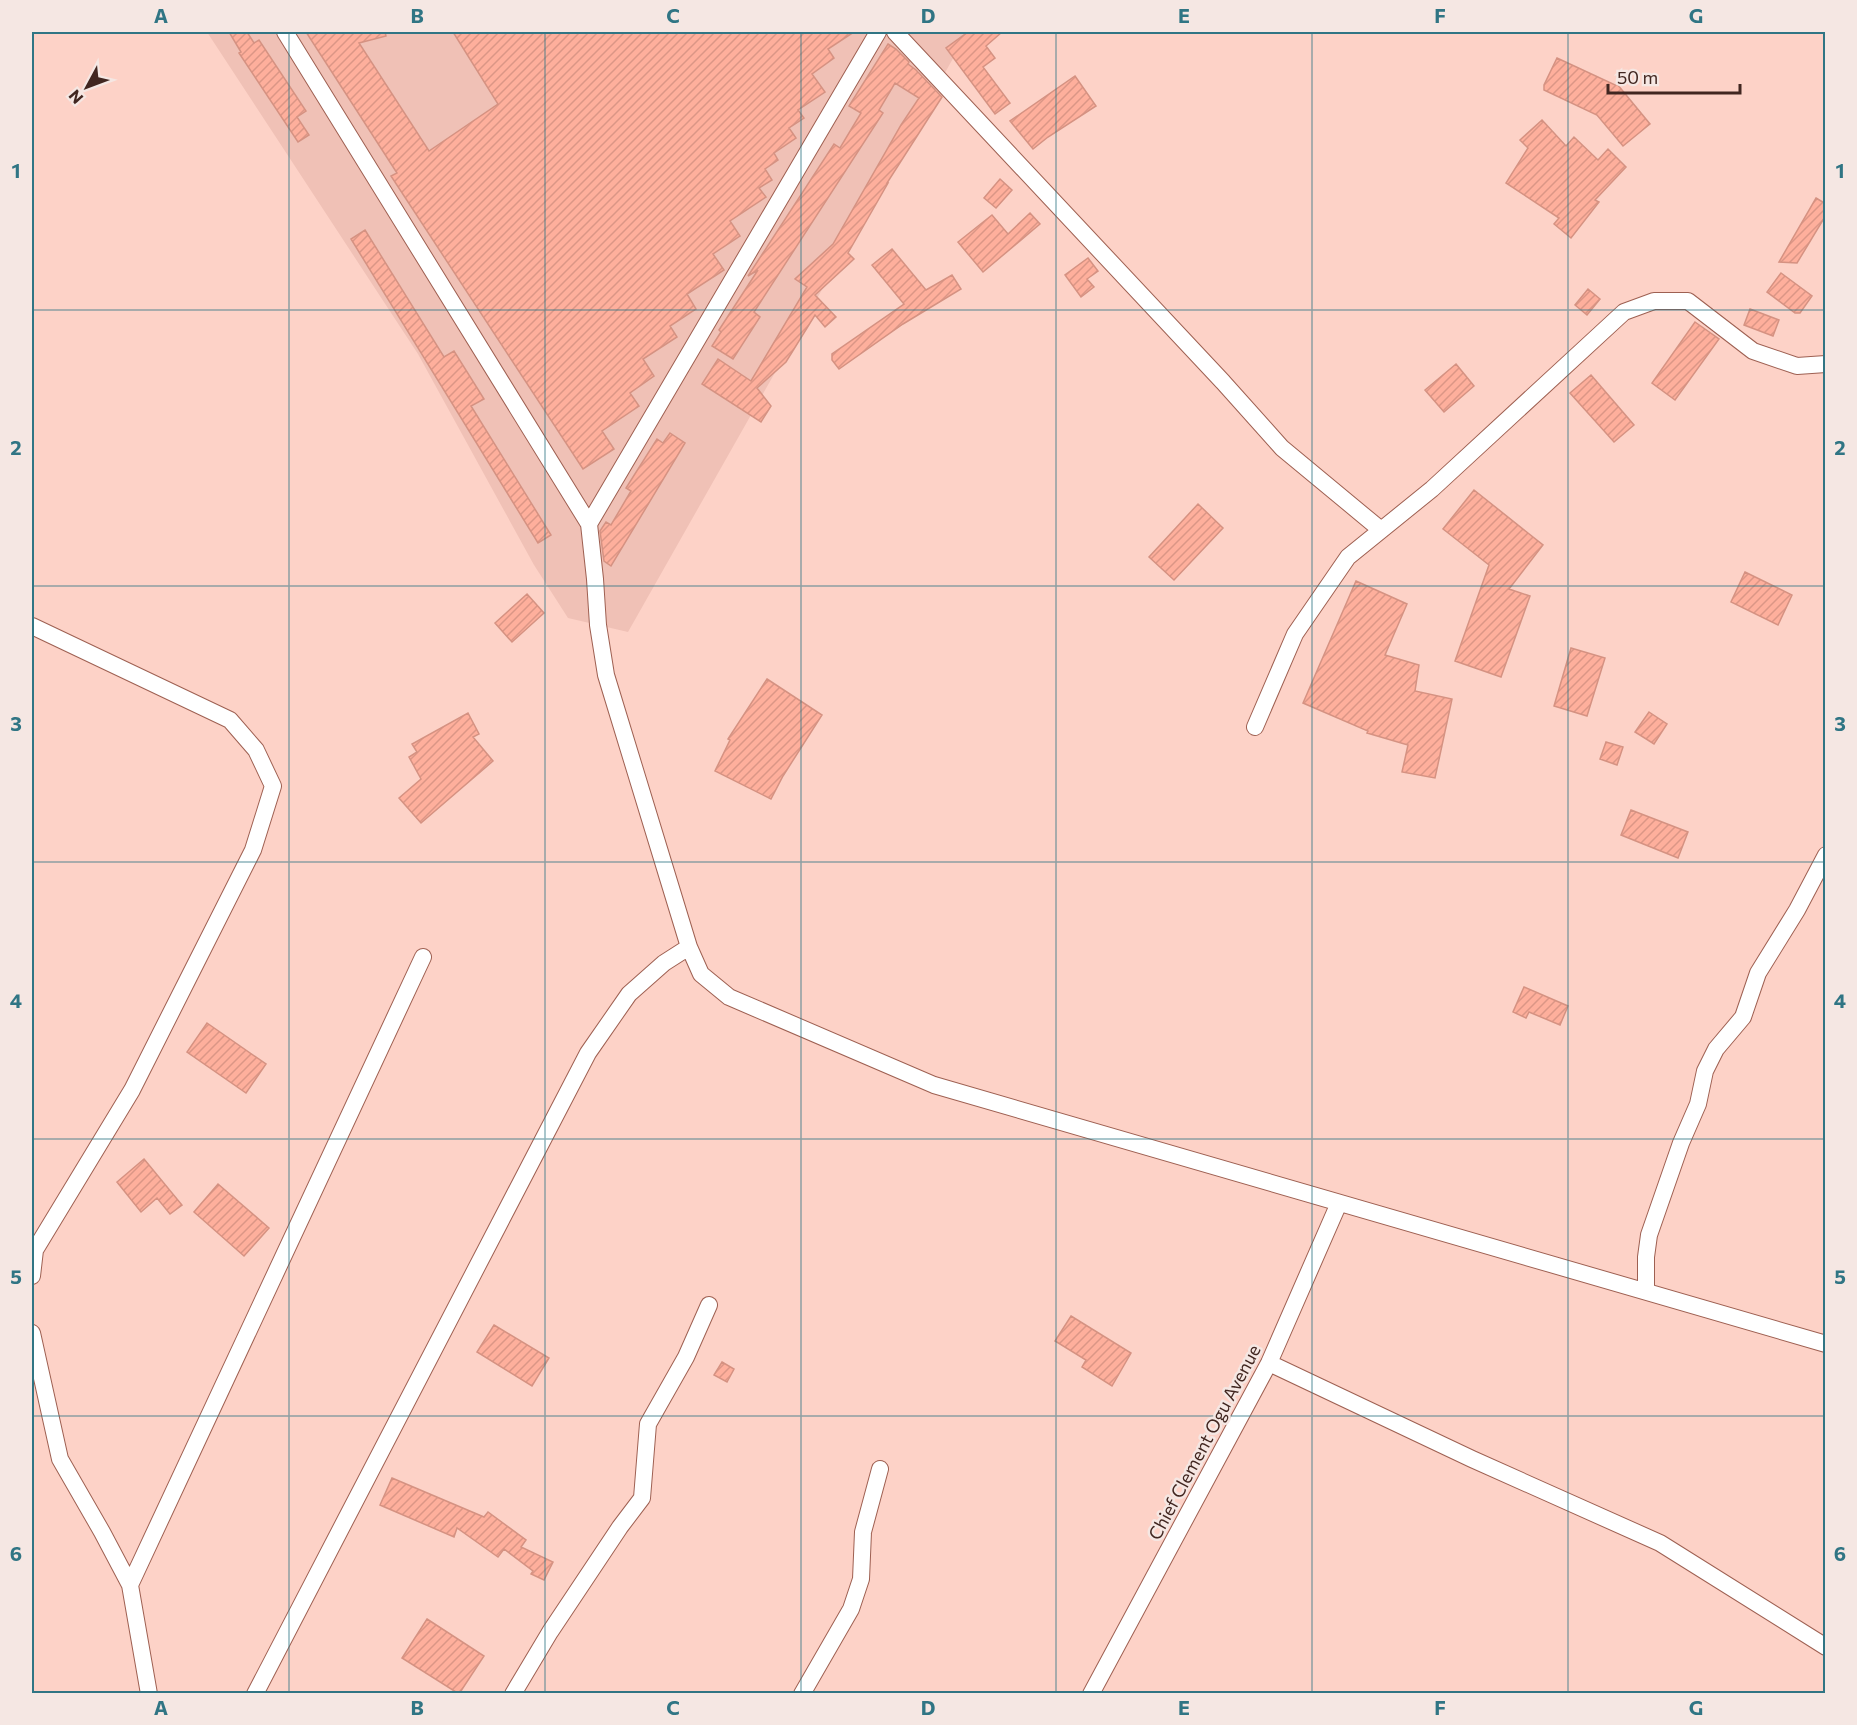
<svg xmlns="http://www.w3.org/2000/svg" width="1857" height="1725" font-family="Commissioner,sans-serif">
	<defs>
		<pattern id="building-hatch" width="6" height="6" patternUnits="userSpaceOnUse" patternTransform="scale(1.5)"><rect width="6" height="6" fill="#feaf9c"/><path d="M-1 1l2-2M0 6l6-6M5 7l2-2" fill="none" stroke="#db9686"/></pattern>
	</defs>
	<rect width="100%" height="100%" fill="#fdd2c7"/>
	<path fill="#f0c1b6" d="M207,32h761l-340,600 -60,-14 -34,-53 -116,-211z"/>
	<path fill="url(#building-hatch)" stroke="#d59282" stroke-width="1.5" d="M229,32h18l7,11 5,-3 47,71 -9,6 12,18 -11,7 -59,-89 2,-1z
		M306,32h79l1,4 -27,7 70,108 69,-47 -45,-72h401l-26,17 6,9 -22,16 13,18 -27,18 6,8 -15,10 7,10 -22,15 4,7 -13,9 7,11 -13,8 7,9 -36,24 10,15 -27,18 11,16 -37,24 9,15 -26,17 7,11 -34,22 11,17 -24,17 9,13 -37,25 12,18 -31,20 -192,-293 6,-3z
		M968,32h34l-16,14 9,12 -12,9 27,36 -15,11 -49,-66z
		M888,44l8,5 13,13 -1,2 8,6 26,27 -55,86h1l-40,70 6,6 -39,36 21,22 -11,10 -10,-12 -29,47 -29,26 14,18 -10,16 -59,-38 16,-25 33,22 56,-94 -12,-8 38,-35 68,-119 18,-27 -24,-15 -16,27 4,3 -129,199 6,5 -27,42 -21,-13 9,-14 -2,-2 39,-60 -10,6 86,-132 6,4 21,-35 -12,-7z
		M1557,58l58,27 2,-1 33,40 -27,22 -26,-31 -53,-25v-5z
		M1075,76l21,30 -48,31 -15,12 -23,-28z
		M1542,120l24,26 8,-9 24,23 10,-11 18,18 -31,33 4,2 -28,36 -17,-14 5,-6 -53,-35 22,-35 -8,-8z
		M1000,179l12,11 -16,18 -12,-10z
		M1816,198l10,6v11l-29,48 -18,-1z
		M1030,213l10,11 -57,48 -25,-30 34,-27 16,19z
		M365,230l79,127 10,-6 30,48 -13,7 80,129 -13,8 -187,-304z
		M892,249l34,41 26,-15 9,14 -58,35 -64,45 -7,-9v-6l72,-50 -32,-39z
		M1088,258l10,13 -11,8 7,8 -13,10 -16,-22z
		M1781,273l31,23 -12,17h-5l-28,-21z
		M1588,289l12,10 -13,16 -12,-10z
		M1750,309l29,11 -6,16 -29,-11z
		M1695,322l24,17 -44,61 -23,-17z
		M1456,364l18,22 -30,26 -19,-22z
		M1591,375l43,50 -20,17 -44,-49z
		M670,433l15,10 -74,123 -7,-5 -4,-30 6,-9 5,3 20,-34 -5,-3 31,-49 6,4z
		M1474,490l69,55 -34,44 21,7 -29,81 -46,-16 34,-96 -46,-36z
		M1198,504l25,24 -49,52 -25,-23z
		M1745,572l47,23 -14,30 -47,-23z
		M1356,581l51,23 -22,51 34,10 -4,26 37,8 -17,79 -33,-6 6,-27 -41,-12 1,-2 -65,-28z
		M527,594l17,19 -32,29 -17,-19z
		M1571,648l34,10 -18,58 -33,-10z
		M767,679l55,36 -39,61 -12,23 -56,-28 15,-31 -2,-1z
		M1649,712l18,12 -13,20 -19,-12z
		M468,713l11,21 -6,3 20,24 -72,62 -22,-25 22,-19 -12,-22 8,-5 -5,-8z
		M1606,742l17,5 -6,18 -17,-6z
		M1631,810l57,22 -10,26 -57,-23z
		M1524,987l44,19 -8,19 -31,-13 -3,6 -13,-6z
		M207,1023l59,41 -20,29 -59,-41z
		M144,1159l38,46 -12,9 -13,-16 -16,14 -24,-30z
		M218,1184l51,44 -25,28 -50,-44z
		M1071,1316l60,37 -19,33 -30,-19 4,-7 -31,-19z
		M494,1325l55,33 -17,28 -55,-34z
		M722,1362l12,7 -7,13 -13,-7z
		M392,1478l92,39 4,-5 38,28 -5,7 32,15 -9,18 -13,-6 2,-3 -29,-22 -6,8 -41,-29 -3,9 -74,-32z
		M427,1619l57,37 -25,38 -57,-36z"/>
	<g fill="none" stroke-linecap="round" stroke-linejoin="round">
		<g stroke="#9e6052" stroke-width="18">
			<path id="street" d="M285,32l304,492 289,-492
				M895,32l328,350 59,66 99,82
				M589,524l6,55 3,46 8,50 83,272 12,27 28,23 205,88 892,259
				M32,626l198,94 26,30 17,36 -20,64 -121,240 -97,160 -3,26
				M1255,727l40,-93 53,-77 84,-68 192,-177 30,-11h34l65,50 44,15 29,-2
				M1646,1291v-34l3,-22 32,-92 17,-39 7,-33 11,-22 27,-32 15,-44 39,-63 29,-55
				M32,1333l28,126 42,73 28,53 19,109
				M1269,1363l203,96 188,84 166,104
				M130,1585l293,-628
				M255,1694l333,-641 41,-59 35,-31 25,-16
				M513,1694l37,-62 70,-105 22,-29 6,-74 38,-67 23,-52
				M802,1694l49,-85 10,-30 2,-47 17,-63
				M1091,1694l178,-331 70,-160"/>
		</g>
		<use href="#street" stroke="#fff" stroke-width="16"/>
	</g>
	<path fill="none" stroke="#307584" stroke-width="1.5" stroke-opacity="0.55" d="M289,32v1662M545,32v1662M801,32v1662M1056,32v1662M1312,32v1662M1568,32v1662M32,310h1794M32,586h1794M32,862h1794M32,1139h1794M32,1416h1794"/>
	<g text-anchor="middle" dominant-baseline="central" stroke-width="5" stroke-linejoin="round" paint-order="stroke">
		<g font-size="18" fill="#412620" stroke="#f5e7e3">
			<text transform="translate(1204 1442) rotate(-62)">Chief Clement Ogu Avenue</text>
		</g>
	</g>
	<rect width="1857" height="1725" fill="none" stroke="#f5e7e3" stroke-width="66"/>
	<g transform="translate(87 87) rotate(229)" stroke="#f5e7e3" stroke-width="4.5" paint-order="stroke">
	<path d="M0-4.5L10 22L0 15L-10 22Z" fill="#412620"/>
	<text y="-9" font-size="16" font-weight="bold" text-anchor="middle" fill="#412620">N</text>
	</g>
	<path d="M1608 84v9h132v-9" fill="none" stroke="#412620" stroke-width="3"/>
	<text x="1617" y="84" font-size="18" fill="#412620" stroke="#f5e7e3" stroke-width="4.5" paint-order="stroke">50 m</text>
	<rect x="33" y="33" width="1791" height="1659" fill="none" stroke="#307584" stroke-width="2"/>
	<g font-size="20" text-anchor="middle" font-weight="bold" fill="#307584">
		<text x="161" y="23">A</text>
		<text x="417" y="23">B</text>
		<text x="673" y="23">C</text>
		<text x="928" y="23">D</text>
		<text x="1184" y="23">E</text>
		<text x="1440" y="23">F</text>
		<text x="1696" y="23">G</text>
		<text x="16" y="178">1</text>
		<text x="1840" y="178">1</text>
		<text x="16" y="455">2</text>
		<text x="1840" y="455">2</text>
		<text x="16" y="731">3</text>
		<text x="1840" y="731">3</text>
		<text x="16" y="1008">4</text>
		<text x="1840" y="1008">4</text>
		<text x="16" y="1284">5</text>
		<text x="1840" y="1284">5</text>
		<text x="16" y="1561">6</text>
		<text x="1840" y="1561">6</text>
		<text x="161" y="1715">A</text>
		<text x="417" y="1715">B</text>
		<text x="673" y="1715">C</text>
		<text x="928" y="1715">D</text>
		<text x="1184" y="1715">E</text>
		<text x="1440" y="1715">F</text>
		<text x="1696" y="1715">G</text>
	</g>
</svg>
